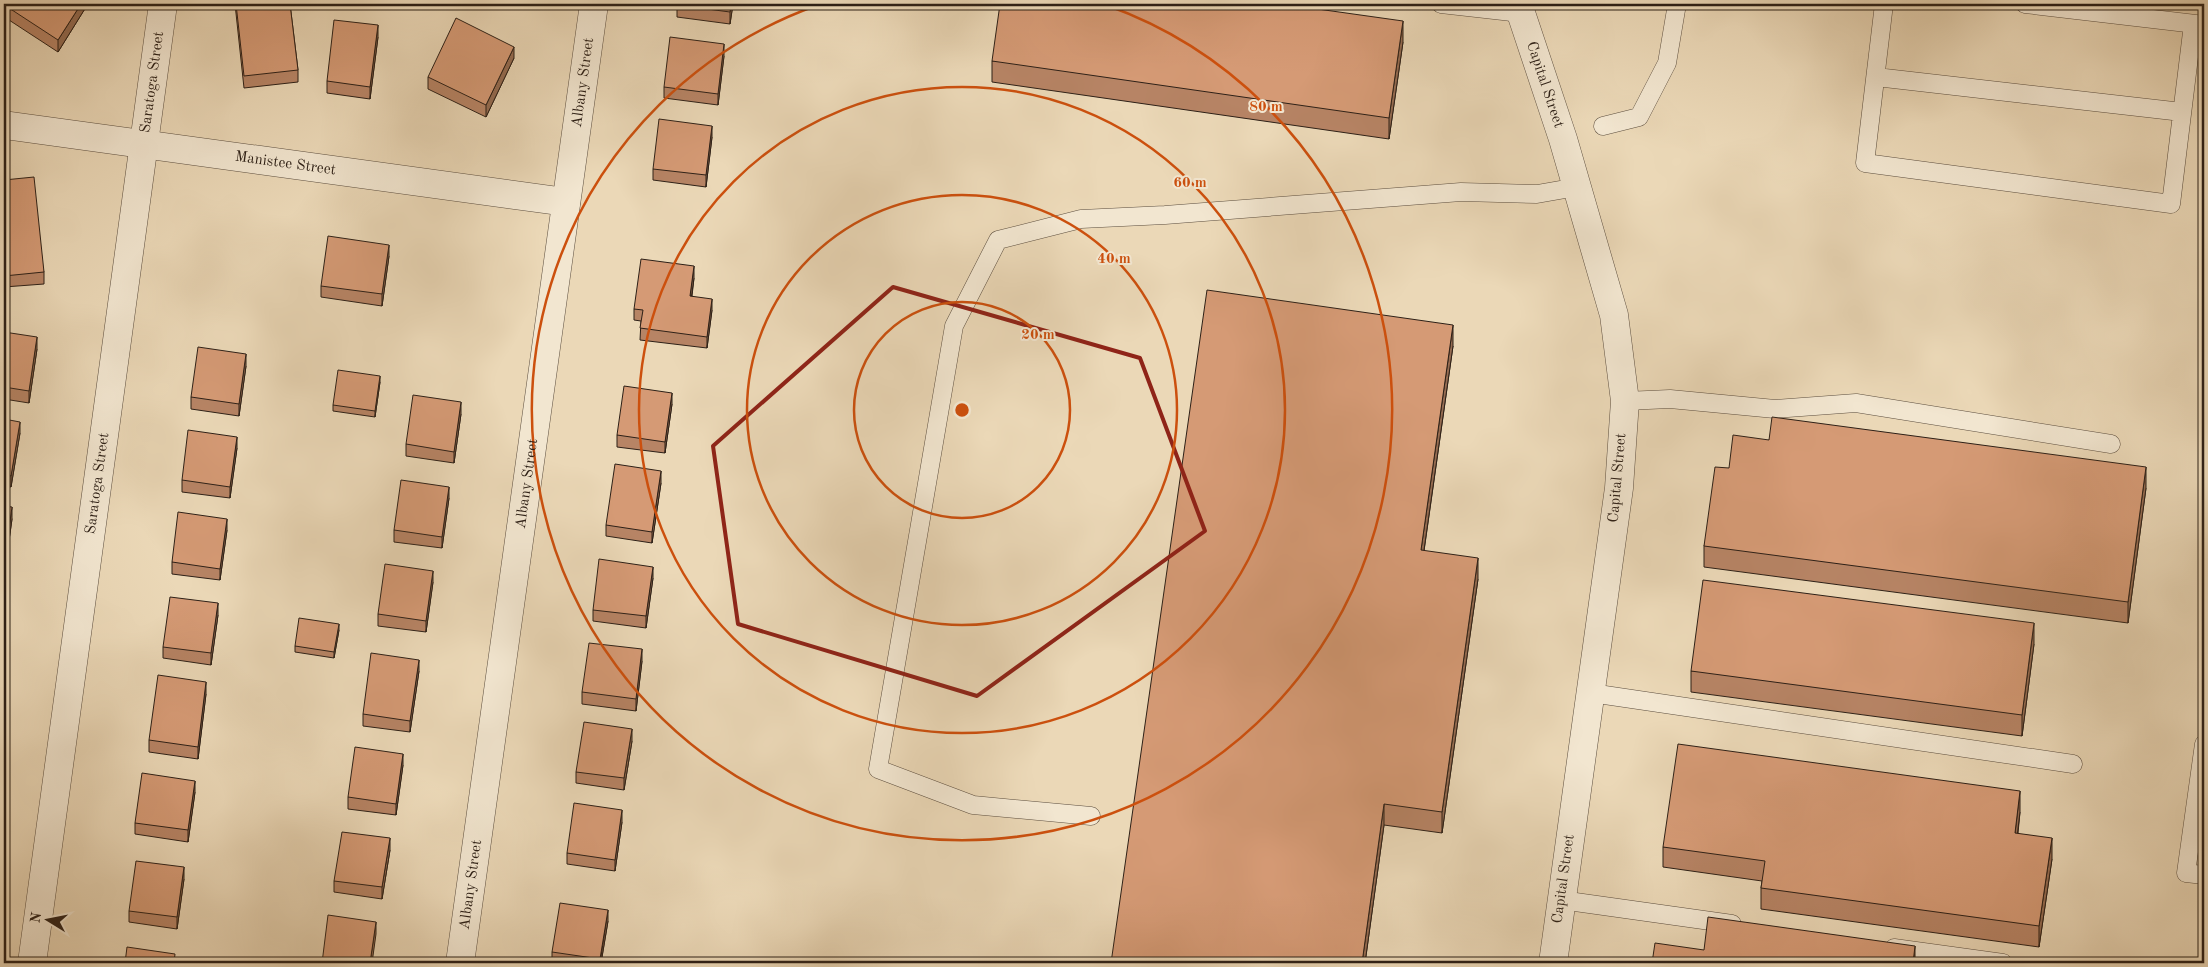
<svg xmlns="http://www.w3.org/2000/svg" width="2208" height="967" font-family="'Old Standard TT',serif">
	<rect width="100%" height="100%" fill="#ebd8b7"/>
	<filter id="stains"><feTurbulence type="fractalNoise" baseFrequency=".004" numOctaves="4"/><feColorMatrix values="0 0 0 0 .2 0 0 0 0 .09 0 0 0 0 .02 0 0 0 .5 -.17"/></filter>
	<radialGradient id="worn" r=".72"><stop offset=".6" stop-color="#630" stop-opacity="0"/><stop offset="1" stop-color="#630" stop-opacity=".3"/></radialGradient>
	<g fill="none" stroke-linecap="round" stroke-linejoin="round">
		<g stroke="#5c4e3f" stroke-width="19">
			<path id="service" d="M1441,4l80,9
				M1884,4l-19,159 306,41 22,-180
				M2025,4l179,21
				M1876,77l306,35
				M1603,126l36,-9 28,-54 10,-59
				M1625,401l45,-2 105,10 81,-6 255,41
				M1591,693l482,71
				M2204,744l-18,129 18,2
				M1091,816l-118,-11 -95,-36 76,-443 44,-86 83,-21 84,-4 296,-23 76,2 40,-7
				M1561,900l171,24
				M1894,948l109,15"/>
		</g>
		<g stroke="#5c4e3f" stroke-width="29">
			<g id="minor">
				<path id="s1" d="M4,125l562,77"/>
				<path id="s2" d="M32,963l131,-959"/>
				<path id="s3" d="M460,963l134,-959"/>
			</g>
		</g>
		<g stroke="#5c4e3f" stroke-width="29">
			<g id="tertiary">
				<path id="s4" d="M1518,4l45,135 51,176 11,86 -6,87 -66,475"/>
			</g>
		</g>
		<use href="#service" stroke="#f2e6d0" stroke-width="18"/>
		<use href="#minor" stroke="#f2e6d0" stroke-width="28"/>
		<use href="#tertiary" stroke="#f2e6d0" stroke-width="28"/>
	</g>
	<path fill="#b78465" stroke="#2d2017" d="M86,4v3l-28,45 -49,-32v-12z
		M235,4h55l8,66v12l-54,6z
		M677,4h56l-3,20 -53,-7z
		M378,37l-8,62 -43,-6v-12z
		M1403,42l-14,97 -397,-57v-21z
		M724,56l-6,49 -54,-7v-11z
		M514,58l-28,59 -58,-28v-12z
		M712,137l-6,50 -53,-7v-11z
		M4,180l40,92v12l-40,3z
		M389,256l-7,50 -61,-9v-11z
		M694,278l-2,18 20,14 -5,38 -67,-8 1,-19 -7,-1v-11z
		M4,332l33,17 -8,54 -25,-4z
		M1453,346l-29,205 54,28 -36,254 -58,-8 -19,138h-254z
		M246,366l-7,50 -48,-7v-12z
		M380,382l-5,35 -42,-6v-6z
		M672,404l-7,49 -48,-6v-12z
		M461,414l-7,49 -48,-7v-12z
		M4,419l16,14 -9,54 -7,-1z
		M1769,440l377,48 -18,135 -424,-56v-21l25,-78z
		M237,448l-7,50 -48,-6v-12z
		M661,483l-9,60 -46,-7v-11z
		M449,498l-7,50 -48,-6v-12z
		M4,506l8,13 -7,50h-1z
		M227,530l-7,50 -48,-6v-12z
		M653,578l-7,50 -53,-7v-11z
		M433,582l-7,50 -48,-6v-12z
		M218,615l-7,50 -48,-7v-11z
		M339,630l-5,28 -39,-6v-6z
		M2034,644l-12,92 -331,-44v-21z
		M642,661l-6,50 -54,-7v-12z
		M419,671l-9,61 -47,-6v-12z
		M206,694l-8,65 -49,-7v-12z
		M632,741l-8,49 -48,-7v-11z
		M403,765l-7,50 -48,-6v-12z
		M195,792l-7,50 -53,-8v-11z
		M2020,812l-2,21 34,26 -13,88 -278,-38v-21l1,-7 -99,-14v-20z
		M622,822l-7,49 -48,-7v-11z
		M390,850l-8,49 -48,-7v-11z
		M184,879l-7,50 -48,-7v-11z
		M608,921l-7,42h-49v-11z"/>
	<path fill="#956c52" stroke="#2d2017" d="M81,4h5v3l-28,45v-12z
		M731,4h2l-3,20v-12z
		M1403,21v21l-14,97v-21z
		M378,25v12l-8,62v-12z
		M724,44v12l-6,49v-11z
		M514,47v11l-28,59v-12z
		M712,126v11l-6,50v-12z
		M389,245v11l-7,50v-12z
		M694,266v12l-4,29v-11z
		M712,299v11l-5,38v-11z
		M1453,325v21l-32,225v-21z
		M37,337v12l-8,54v-12z
		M246,354v12l-7,50v-12z
		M380,376v6l-5,35v-6z
		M672,393v11l-7,49v-11z
		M461,402v12l-7,49v-11z
		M20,422v11l-9,54v-11z
		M237,437v11l-7,50v-11z
		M2146,467v21l-18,135v-21z
		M661,471v12l-9,60v-11z
		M449,487v11l-7,50v-11z
		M12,507v12l-7,50v-12z
		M227,519v11l-7,50v-11z
		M1478,558v21l-36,254v-21z
		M653,567v11l-7,50v-12z
		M433,571v11l-7,50v-11z
		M218,603v12l-7,50v-12z
		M2034,623v21l-12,92v-21z
		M339,624v6l-5,28v-6z
		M642,649v12l-6,50v-12z
		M419,660v11l-9,61v-11z
		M206,682v12l-8,65v-12z
		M632,729v12l-8,49v-12z
		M403,754v11l-7,50v-11z
		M195,781v11l-7,50v-12z
		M2020,791v21l-5,42v-21z
		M1384,804v21l-19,138h-3z
		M622,810v12l-7,49v-11z
		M390,838v12l-8,49v-12z
		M2052,838v21l-13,88v-21z
		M184,867v12l-7,50v-12z
		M608,910v11l-7,42h-1z
		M376,922v12l-4,29h-2z
		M1915,946v17h-2z"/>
	<path fill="#d59a75" stroke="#2d2017" d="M12,4h69l-23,36 -49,-32z
		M236,4h54l8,66 -54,6z
		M677,4h54l-1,8 -53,-7z
		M1000,4h282l121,17 -14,97 -397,-57z
		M456,18l58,29 -28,58 -58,-28z
		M334,20l44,5 -8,62 -43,-6z
		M670,37l54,7 -6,50 -54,-7z
		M659,119l53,7 -6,49 -53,-6z
		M34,177l10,95 -40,4v-96z
		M328,236l61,9 -7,49 -61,-8z
		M641,259l53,7 -4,30 22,3 -5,38 -67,-9 3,-18 -9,-1z
		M1207,290l246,35 -32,225 57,8 -36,254 -58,-8 -22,159h-251z
		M4,332l33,5 -8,54 -25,-4z
		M198,347l48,7 -7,50 -48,-7z
		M338,370l42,6 -5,35 -42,-6z
		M624,386l48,7 -7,49 -48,-7z
		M413,395l48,7 -7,50 -48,-8z
		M1772,417l374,50 -18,135 -424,-56 11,-79 14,1 4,-33 36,5z
		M4,419l16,3 -9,54 -7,-2z
		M188,430l49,7 -7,50 -48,-7z
		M615,464l46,7 -9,61 -46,-7z
		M401,480l48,7 -7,50 -48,-7z
		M4,506l8,1 -7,50h-1z
		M178,512l49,7 -7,50 -48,-7z
		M599,559l54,8 -7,49 -53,-6z
		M385,564l48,7 -7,50 -48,-7z
		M1703,580l331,43 -12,92 -331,-44z
		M170,597l48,6 -7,50 -48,-6z
		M299,618l40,6 -5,28 -39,-6z
		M589,643l53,6 -6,50 -54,-7z
		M371,653l48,7 -9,61 -47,-7z
		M158,675l48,7 -8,65 -49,-7z
		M584,722l48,7 -8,49 -48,-6z
		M1678,744l342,47 -5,42 37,5 -13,88 -278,-38 4,-27 -102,-14z
		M355,747l48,7 -7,50 -48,-7z
		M142,773l53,8 -7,49 -53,-7z
		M574,803l48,7 -7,50 -48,-7z
		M342,832l48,6 -8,49 -48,-6z
		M136,861l48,6 -7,50 -48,-6z
		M560,903l48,7 -8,49 -48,-7z
		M328,915l48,7 -6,41h-48z
		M1708,917l207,29 -2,17h-261l3,-20 49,7z
		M127,947l48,7 -1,9h-49z"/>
	<path fill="none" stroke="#8f2418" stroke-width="4" stroke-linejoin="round" d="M893,287l247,71 65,173 -228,165 -239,-72 -25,-178z"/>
	<g fill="none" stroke="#cc500e" stroke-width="2.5">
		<circle cx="962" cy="410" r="108"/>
		<circle cx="962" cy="410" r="215"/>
		<circle cx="962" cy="410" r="323"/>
		<path d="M1106 5A430 430 0 1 1 818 5"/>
	</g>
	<g text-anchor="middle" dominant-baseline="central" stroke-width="4" stroke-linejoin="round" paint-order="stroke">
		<g font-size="15" fill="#2d2017" stroke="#f2e6d0">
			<text stroke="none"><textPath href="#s2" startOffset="889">Saratoga Street</textPath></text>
			<text stroke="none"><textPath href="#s3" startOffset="889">Albany Street</textPath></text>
			<text stroke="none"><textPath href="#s4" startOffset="85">Capital Street</textPath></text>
			<text stroke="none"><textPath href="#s1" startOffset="284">Manistee Street</textPath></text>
			<text transform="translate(1618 478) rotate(-85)">Capital Street</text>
			<text stroke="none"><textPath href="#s3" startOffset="484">Albany Street</textPath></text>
			<text stroke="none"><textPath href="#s2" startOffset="484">Saratoga Street</textPath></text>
			<text transform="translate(1564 879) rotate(-82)">Capital Street</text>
			<text stroke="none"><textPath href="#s3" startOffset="79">Albany Street</textPath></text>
		</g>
	</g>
	<circle cx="962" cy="410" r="8" fill="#cc500e" stroke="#f2e6d0" stroke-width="2.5"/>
	<g font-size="15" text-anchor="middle" font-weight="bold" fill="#cc500e" stroke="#f2e6d0" stroke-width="4" stroke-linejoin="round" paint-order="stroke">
		<text x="1266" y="111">80 m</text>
		<text x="1190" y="187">60 m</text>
		<text x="1114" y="263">40 m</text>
		<text x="1038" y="339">20 m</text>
	</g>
	<rect width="2208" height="967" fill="none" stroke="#ebd8b7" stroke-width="20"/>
	<rect x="5" y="5" width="2198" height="957" fill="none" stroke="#2d2017" stroke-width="2.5"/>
	<rect x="10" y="10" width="2188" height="947" fill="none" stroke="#2d2017"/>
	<g transform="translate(48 920) rotate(280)" stroke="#f2e6d0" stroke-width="4" paint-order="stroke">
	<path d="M0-4L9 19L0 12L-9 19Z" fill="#2d2017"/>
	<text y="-8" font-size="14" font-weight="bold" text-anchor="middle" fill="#2d2017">N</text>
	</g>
	<rect width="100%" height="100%" filter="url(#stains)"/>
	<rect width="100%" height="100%" fill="url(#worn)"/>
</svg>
